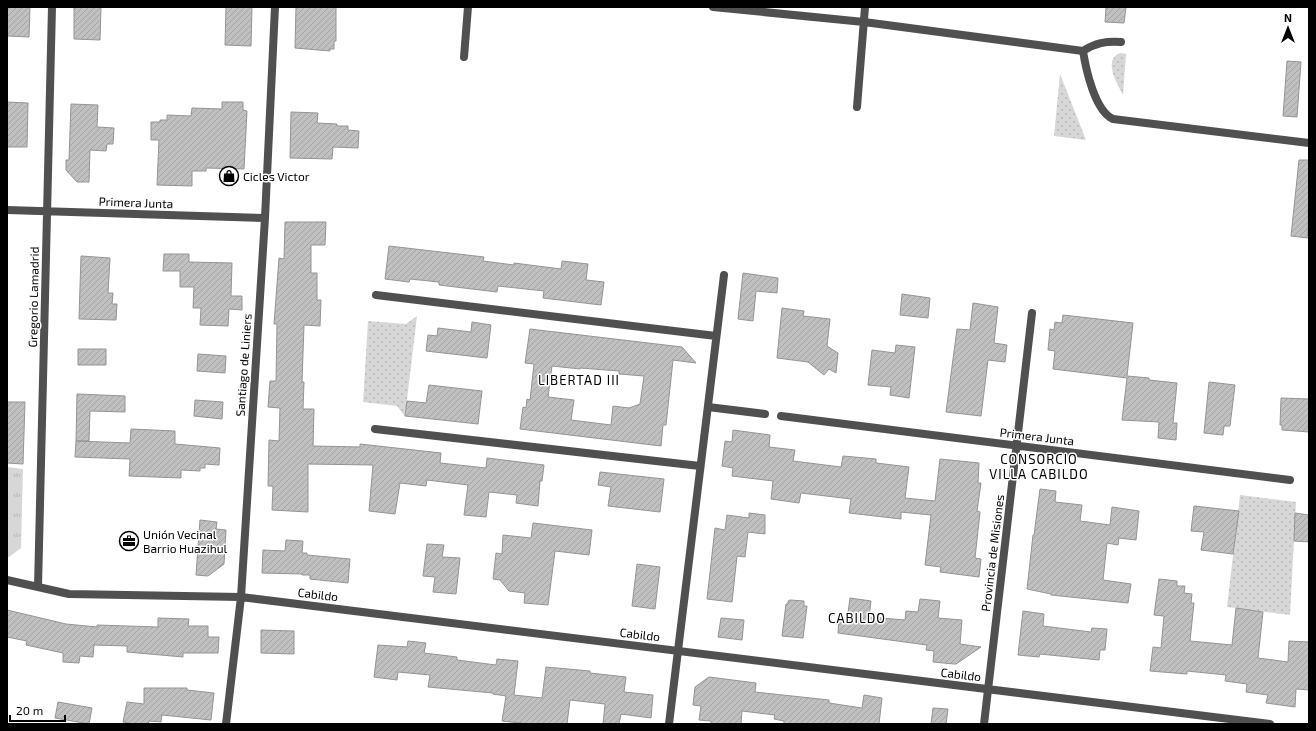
<svg xmlns="http://www.w3.org/2000/svg" width="1316" height="731" font-family="'Exo 2',sans-serif">
	<defs>
		<pattern id="grass-tufts" width="24" height="20" patternUnits="userSpaceOnUse"><rect width="24" height="20" fill="#d7d7d7"/><path d="M3 7l-1-3M5 7V3M7 7l1-3M15 17l-1-3M17 17v-4M19 17l1-3" fill="none" stroke="#b7b7b7"/></pattern>
		<pattern id="park-dots" width="8" height="8" patternUnits="userSpaceOnUse"><rect width="8" height="8" fill="#d7d7d7"/><path d="M2 2h.1M6 6h.1" fill="none" stroke="#b7b7b7" stroke-width="1.8" stroke-linecap="round"/></pattern>
		<pattern id="building-hatch" width="6" height="6" patternUnits="userSpaceOnUse"><rect width="6" height="6" fill="#c0c0c0"/><path d="M-1 1l2-2M0 6l6-6M5 7l2-2" fill="none" stroke="#a3a3a3"/></pattern>
	</defs>
	<rect width="100%" height="100%" fill="#fff"/>
	<path fill="url(#grass-tufts)" d="M7,467l16,2 -2,79 -12,9h-2z"/>
	<path fill="url(#park-dots)" d="M1121,53l5,1 -3,41c-6,-12 -21,-36 -2,-42z
		M1060,74l26,66 -32,-4z
		M417,316l-12,100 -8,-10 -34,-4 5,-81 38,3z
		M1240,495l56,7 -6,113 -63,-8z"/>
	<path fill="url(#building-hatch)" stroke="#949494" fill-rule="evenodd" d="M7,7h23l-1,30 -22,-1z
		M74,7h27l-1,33 -26,-1z
		M226,7h26l-1,39 -26,-1z
		M296,7h40v34h-2v8h-4v2l-35,-3z
		M1106,7h20l-2,16 -19,-1z
		M1287,61l14,1 -4,55 -14,-1z
		M7,102l21,1 -1,44h-20z
		M222,102h21v8l4,1 -3,58 -38,-1v3h-14v15l-35,-1 2,-45h-8v-18h9v-2h7v-5l24,1 1,-8 30,1z
		M71,104l27,1 -1,22 17,1 -1,16h-6l-1,7 -16,-1 -1,32h-12l-11,-12v-10h3z
		M291,112l27,1 -1,10 20,1v2h11v4l11,1 -1,17 -25,-1 -1,12 -42,-1z
		M1299,160h10l-1,78 -17,-2z
		M285,222h41l-1,23h-14v28h6v27h4l-1,26 -16,-1 -2,57h2l-1,27h11l-1,37 47,1v-3l81,9 -1,10 46,5 1,-10 57,7 -2,16h-2l-2,25 -22,-3 1,-8 -28,-3 -3,25 -22,-2 4,-30 -41,-5 -1,6 -26,-3 -5,31 -26,-3 4,-46 -65,-1v48l-36,-2 1,-24h-5l1,-46 10,1 1,-33 -12,-1 2,-26h6l1,-57h-3l5,-66 5,1z
		M389,246l95,11 -1,4 31,4v-2l47,6 1,-8 26,3 -2,16 18,2 -3,23 -58,-7 1,-7 -46,-5 -1,6 -58,-7v-3l-29,-3 -1,3 -24,-3z
		M164,254h25v8l43,1 -1,33h11v14l-13,-1 -1,17 -28,-1 1,-17h-8l1,-21h-14v-16h-17z
		M81,256l29,2 -2,35h5l-1,11h5l-1,16 -37,-1z
		M743,273l35,5 -1,15 -21,-2 -3,30 -15,-2z
		M902,294l28,4 -2,20 -28,-3z
		M973,303l25,4 -4,36 13,2 -2,17 -17,-2 -7,56 -35,-4 11,-83 13,1z
		M782,308l22,3 -1,5 27,3 -3,27 11,7 -2,20 -7,-4 -5,6 -16,-13 -31,-4z
		M1063,315l70,8 -6,53 22,2v2l28,3 -4,40h4l-1,17 -18,-2 1,-16 -37,-2 5,-42 -74,-9 2,-18 -7,-1 2,-21 4,1 1,-8 7,1z
		M472,322l19,3 -4,33 -61,-7 2,-16 9,1 1,-8 33,4z
		M530,329l152,18 14,16 -23,-3 -7,65h-3l-2,21 -141,-17 3,-22 3,1 1,-9 3,1 4,-36 -9,-1zM552,366l28,3v-1l39,3v3l25,2 -4,28 -11,4 -16,-2 -2,19 -40,-5 3,-20 -26,-3z
		M896,345l19,2 -6,51 -19,-3 1,-8 -23,-2 4,-35 23,3z
		M78,349h28v16h-28z
		M198,354l28,2 -1,17 -28,-2z
		M1209,382l26,3 -5,41h-6l-1,9 -19,-2z
		M429,385l53,6 -4,33 -73,-8 2,-15 19,2z
		M77,394l48,2v16l-35,-1 -1,30h-13z
		M1281,398l28,1v33l-27,-2v-5h-2z
		M195,400l28,2 -1,17 -28,-3z
		M7,402h18l-2,62 -16,-1z
		M131,429l44,2v13l45,4 -1,17 -14,-1v4h-5v3l-19,-1v8l-52,-2 1,-17 -55,-2 1,-16 54,2z
		M733,430l37,5 -1,12 26,3 -2,11 48,6 2,-11 33,3v4l33,4 -4,31 30,3 5,-42 39,4 -1,20h3l-4,28 3,1 -5,46 6,1 -2,18 -39,-5 1,-5 -16,-2 6,-50 -30,-3v7l-52,-6 2,-14 -50,-6 -2,10 -28,-4 2,-18 -41,-5 1,-8 -11,-2 3,-25 7,1z
		M600,472l64,7 -4,33 -52,-6 3,-19 -13,-2z
		M1040,489l16,2 -1,11 27,3 -2,16 30,4 2,-18 27,4 -3,29 -17,-2 -1,7 -11,-2 -4,37 28,4 -3,19 -77,-8v-1l-24,-5 6,-54h1z
		M1194,506l45,5 -6,43 -32,-4 3,-18 -13,-1z
		M749,513l16,2v19l-17,-2 -3,25 -8,-1 -5,46 -25,-3 8,-71 10,2 2,-15 22,3z
		M1295,513l14,2v27l-15,-1z
		M200,520l17,2 -1,7 10,1 -2,34 -16,12 -12,-1z
		M533,523l59,7 -3,25 -34,-4 -7,54 -24,-2 1,-10 -16,-2 -9,-11 -7,-1 3,-26 6,1 1,-19 28,3z
		M286,540l17,1 -1,12h5v2l43,4 -2,24 -38,-4v-4h-8v-1l-40,-1 1,-23 22,1z
		M427,544l17,1 -2,12 18,1 -4,36 -23,-2 2,-15 -12,-1z
		M637,564l23,3 -5,42 -23,-3z
		M1159,579l18,2v5h8l-1,7 8,1 -1,9h3l-4,38 42,4 4,-37 27,4 -5,46 30,4 1,-21 20,1v48l-13,-1 -1,18 -29,-4 2,-8 -22,-3 1,-8 -22,-3 1,-6 -39,-4v3l-37,-3 3,-24 8,1 3,-32 -10,-1z
		M850,598l21,3 -2,16 36,3 1,-9 12,1 2,-13 20,2 -2,17 24,2 -2,24 21,3 -25,17h-2l-21,-2 1,-11 -8,-1 1,-5 -89,-12 1,-14 8,1z
		M790,600l14,1v5h3l-4,32 -21,-2 4,-32h2v-3z
		M7,610l59,14 31,3v-2l61,2v-9l31,1 -1,7h20v11h11l-1,16h-35v4l-56,-5v-6l-33,-1 -1,12 -13,-1 -1,7 -16,-1v-9l-37,-8 1,-4 -20,-4z
		M1023,611l21,3 -1,12 48,6 1,-4 15,1 -2,21h-5l-1,10 -59,-6 -1,3 -21,-2z
		M721,618l23,2 -2,20 -24,-3z
		M261,630l33,1v23l-33,-1z
		M408,641l18,2 -2,10 33,4v3l39,5 1,-6 21,2 -4,34 28,3 4,-31 44,4v2l36,4 -2,15 29,3 -2,23 -30,-4 -2,10h-16l2,-20 -35,-4 -3,24h-38l-27,-3 4,-25 -13,-2v-1l-65,-6 2,-12 -32,-3 -1,8 -23,-3 4,-32 29,2z
		M709,677l47,6 -1,9 74,8v3l33,5 2,-13 18,3 -3,26h-95v-3l-10,-2 1,-4 -33,-4 -1,13h-30v-3l-12,-1 2,-14 -8,-1 2,-18z
		M144,688h43v2l27,3 -3,27 -49,-5 -1,7 -12,-1 -1,3h-15l-10,-2 4,-20 17,2z
		M58,702l34,6 -3,16 -34,-6z
		M933,708l15,1 -2,15h-15z"/>
	<g fill="none" stroke-linecap="round" stroke-linejoin="round">
		<path stroke="#505050" stroke-width="8" d="M713,7l151,15 219,29c12,-8 23,-10 38,-9
			M1083,51c3,19 12,60 30,68l196,24
			M464,57l4,-50
			M857,107l8,-100
			M7,210l258,8
			M376,295l340,41
			M708,407l57,7
			M781,416l509,64
			M375,429l325,37
			M7,580l62,14 172,3 1029,127
			M38,587l14,-580
			M226,724l15,-127 24,-379 10,-211
			M669,724l55,-449
			M984,724l48,-411"/>
	</g>
	<defs>
		<g id="shop-ring" transform="scale(1)"><circle r="9.5" fill="#fff" stroke="#000" stroke-width="1.5"/><path d="M-5-2.5h2.3a2.7 3.5 0 0 1 5.4 0H5L5.5 6h-11ZM-1.5-2.5h3a1.5 2.3 0 0 0-3 0Z" fill="#000"/></g>
		<g id="office-ring" transform="scale(1)"><circle r="9.5" fill="#fff" stroke="#000" stroke-width="1.5"/><path d="M-6-3h4V-5.5h4V-3h4V5H-6ZM-1-4.5V-3h2v-1.5ZM-6 0V1H6V0Z" fill="#000"/></g>
	</defs>
	<g fill-rule="evenodd">
		<use href="#shop-ring" x="229" y="176"/>
		<use href="#office-ring" x="129" y="541"/>
	</g>
	<g text-anchor="middle" dominant-baseline="central" stroke-width="3" stroke-linejoin="round" paint-order="stroke">
		<g font-size="12" fill="#000" stroke="#fff" text-anchor="start">
			<text x="243" y="176">Cicles Victor</text>
			<text x="143" y="534">Unión Vecinal<tspan x="143" dy="14">Barrio Huazihul</tspan></text>
		</g>
		<g font-size="12" fill="#000" stroke="#fff">
			<text transform="translate(136 202) rotate(2)">Primera Junta</text>
			<text transform="translate(33 297) rotate(-89)">Gregorio Lamadrid</text>
			<text transform="translate(243 365) rotate(-86)">Santiago de Liniers</text>
			<text transform="translate(1037 436) rotate(7)">Primera Junta</text>
			<text transform="translate(992 553) rotate(-83)">Provincia de Misiones</text>
			<text transform="translate(318 594) rotate(7)">Cabildo</text>
			<text transform="translate(640 634) rotate(7)">Cabildo</text>
			<text transform="translate(961 674) rotate(7)">Cabildo</text>
		</g>
		<g font-size="13" letter-spacing="1" fill="#000" stroke="#fff">
			<text x="579" y="380">LIBERTAD III</text>
			<text x="1039" y="459">CONSORCIO<tspan x="1039" dy="15">VILLA CABILDO</tspan></text>
			<text x="857" y="618">CABILDO</text>
		</g>
	</g>
	<rect width="1316" height="731" fill="none" stroke="#000000" stroke-width="16"/>
	<g transform="translate(1288 28)" stroke="#ffffff" stroke-width="3" paint-order="stroke">
	<path d="M0-3L7 15L0 10L-7 15Z" fill="#000000"/>
	<text y="-6" font-size="11" font-weight="bold" text-anchor="middle" fill="#000000">N</text>
	</g>
	<path d="M10 715v6h55v-6" fill="none" stroke="#000000" stroke-width="2"/>
	<text x="16" y="715" font-size="12" fill="#000000" stroke="#ffffff" stroke-width="3" paint-order="stroke">20 m</text>
</svg>
